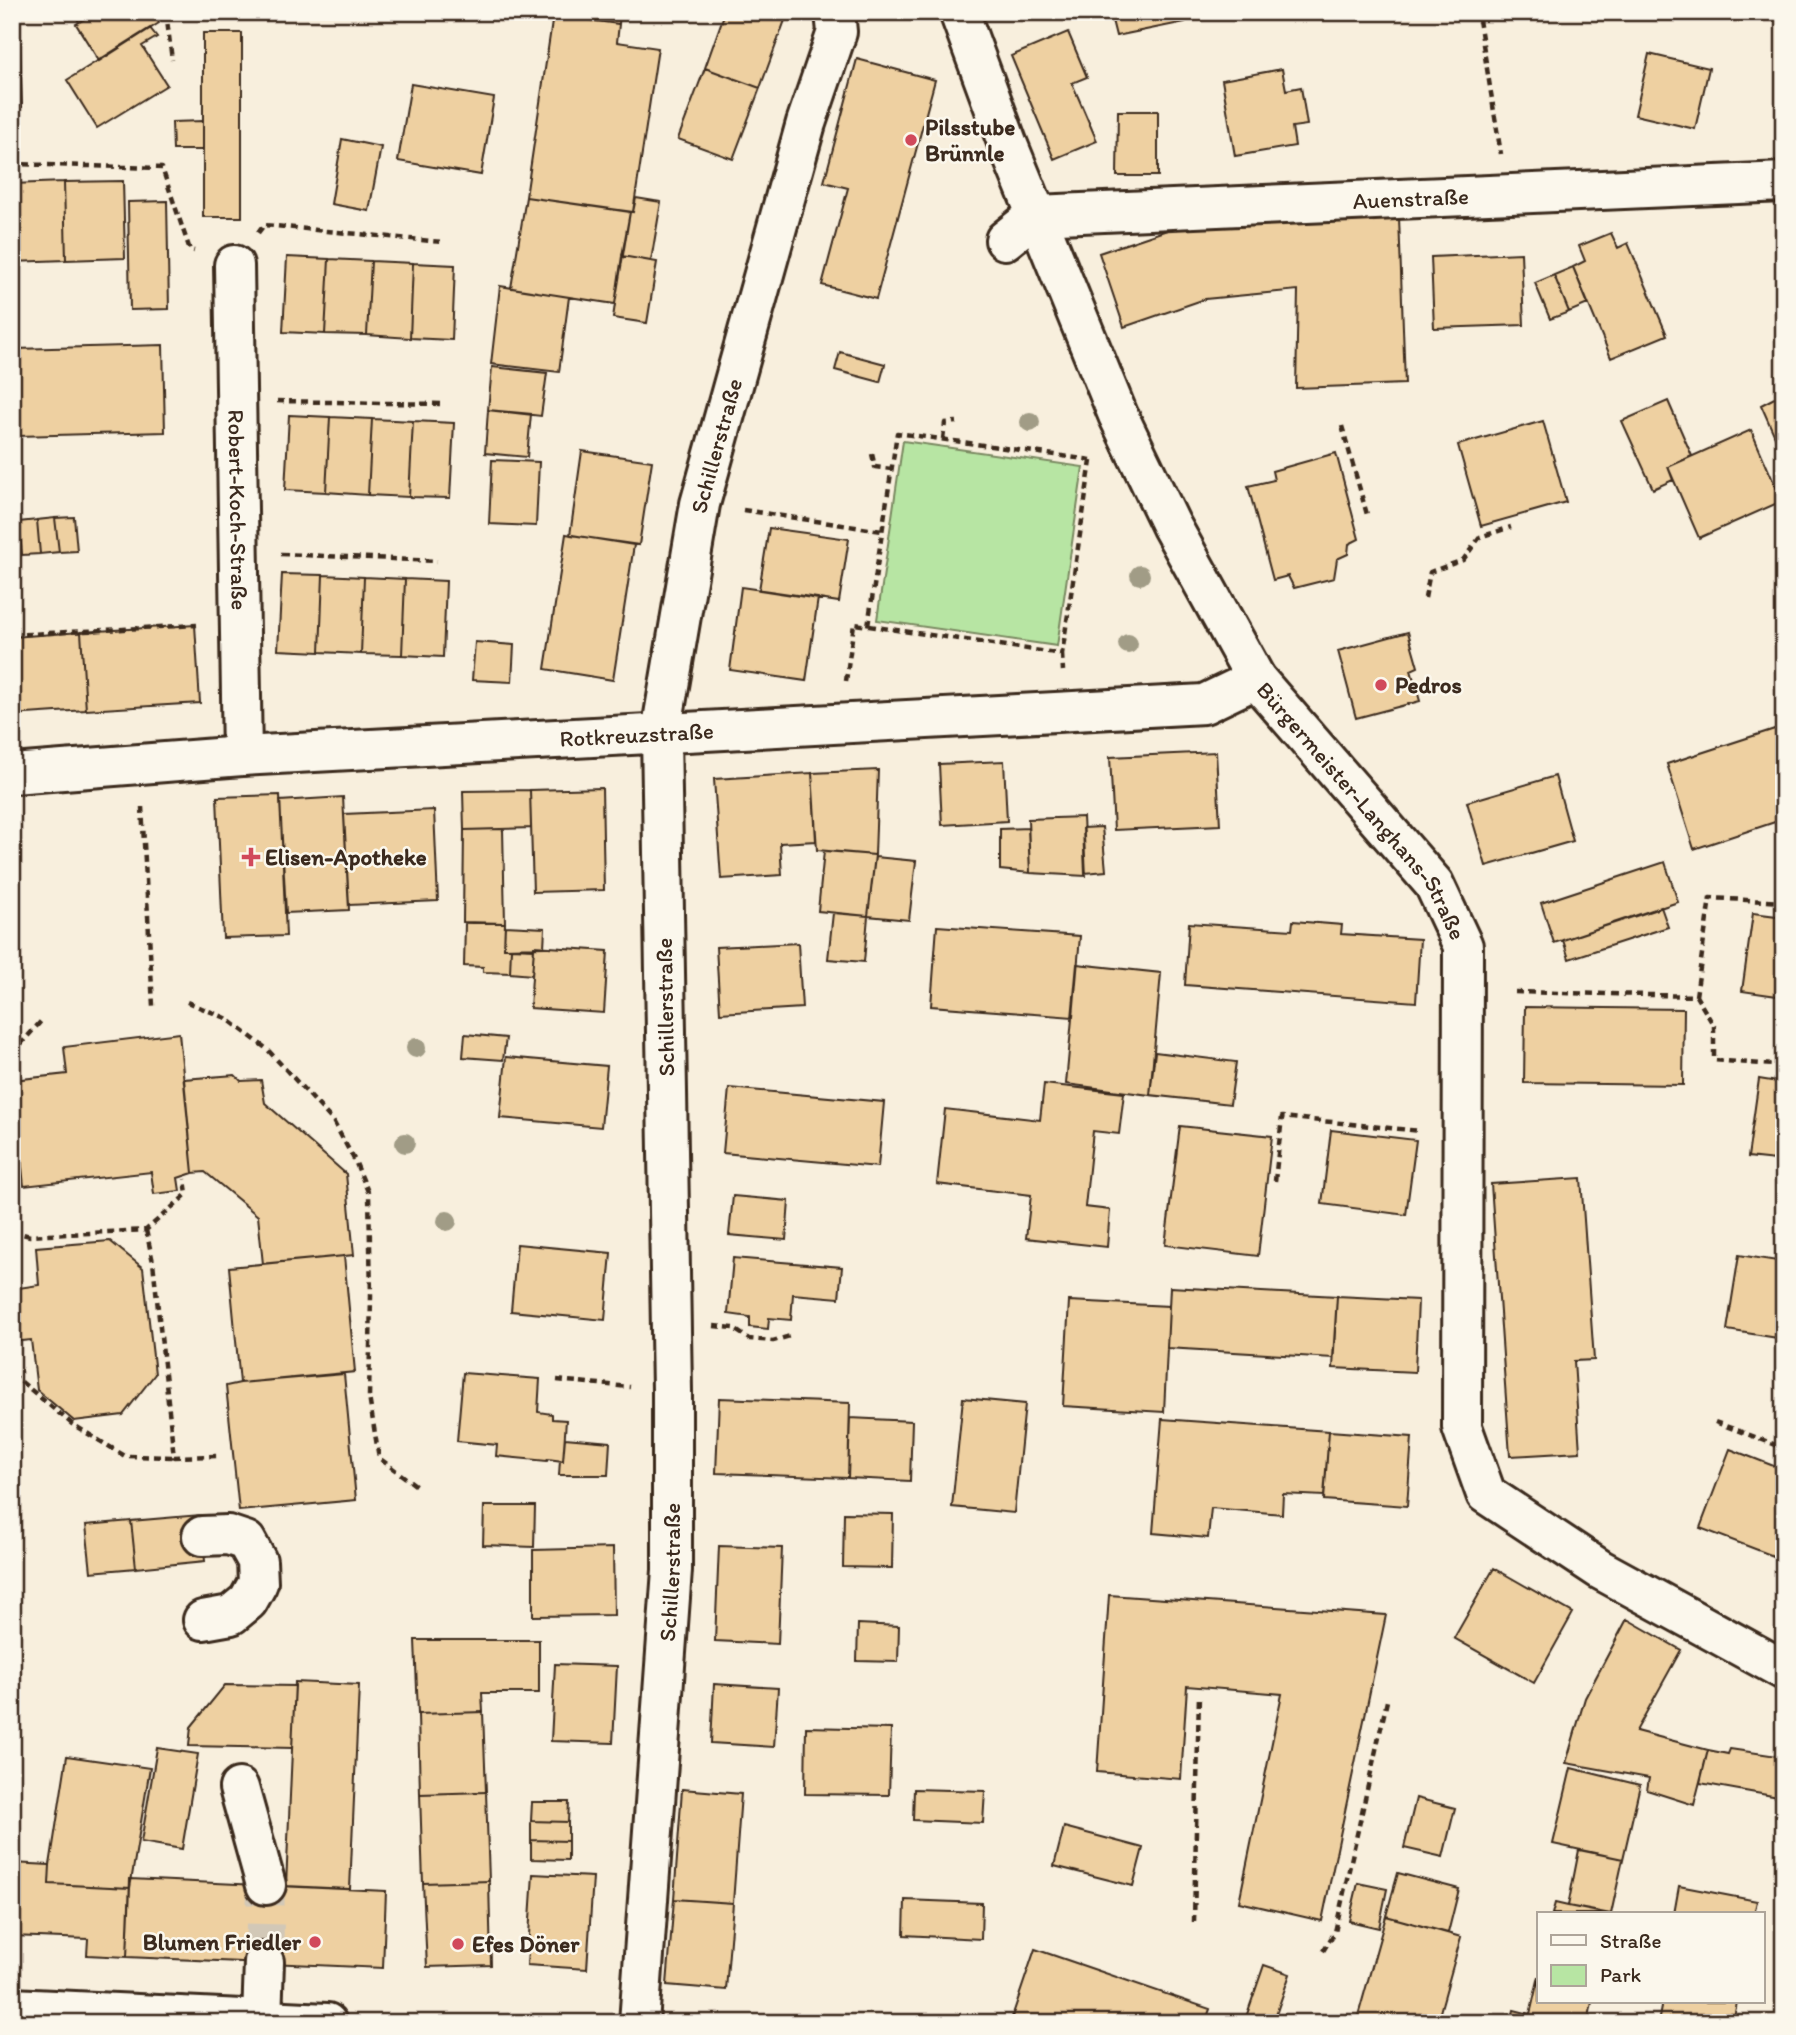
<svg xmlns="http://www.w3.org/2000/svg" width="1796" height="2035" font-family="Itim,sans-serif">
	<rect width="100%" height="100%" fill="#f8efdd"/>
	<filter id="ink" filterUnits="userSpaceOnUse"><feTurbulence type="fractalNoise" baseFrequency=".0143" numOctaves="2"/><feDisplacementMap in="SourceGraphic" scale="14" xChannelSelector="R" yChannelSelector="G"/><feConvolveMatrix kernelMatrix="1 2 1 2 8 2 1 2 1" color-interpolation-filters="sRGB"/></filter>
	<g filter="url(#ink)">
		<path fill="#b7e5a3" stroke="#798860" stroke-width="2" d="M903,441l180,26 -26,179 -180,-26z"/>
		<path fill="#eed0a1" stroke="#3b2a1e" stroke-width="2" d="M73,12h24l-18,10z
			M97,12h56l6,11 -60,38 -23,-37z
			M552,12h68l-1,12 -66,-9z
			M725,12h63l-28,76 -55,-20z
			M1110,12h73l2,10 -69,14z
			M553,15l66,9 -2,18 41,6 -25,164 -107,-15z
			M12,20h7l3,87h-10z
			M150,28l7,9 -15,9 25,39 -70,43 -30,-48z
			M1068,32l19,45 -15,6 25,58 -43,18 -43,-103z
			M203,33h39v184h-39z
			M1649,54l60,14 -14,61 -60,-14z
			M857,59l78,21 -59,219 -54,-14 26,-97 -24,-6z
			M705,68l55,20 -27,71 -55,-20z
			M1282,69l4,21 15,-3 6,38 -15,2 3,19 -60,10 -13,-76z
			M411,84l83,14 -13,77 -83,-14z
			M1118,111h40v65h-41z
			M203,121v29h-30l-1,-28z
			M342,139l39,8 -12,64 -38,-7z
			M123,181l2,77 -59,2 -2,-78z
			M64,182l2,78 -54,2v-78z
			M526,197l104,15 -15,92 -104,-16z
			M636,198l25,4 -10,59 -29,-5 8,-44h3z
			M167,201l2,108 -39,1 -2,-108z
			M1399,217l6,167 -109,4 2,-98 -93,9 -81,28 -25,-74 86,-29z
			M1611,233l7,15 10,-5 39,92 -56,23 -38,-91 12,-6 -6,-15z
			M1521,253l3,72 -90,3 -3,-71z
			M622,256l35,6 -10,61 -34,-5z
			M287,257l42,2 -4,75 -42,-2z
			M329,259l42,2 -4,74 -42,-1z
			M371,261l42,2 -3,75 -43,-3z
			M413,263l42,2 -3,75 -42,-2z
			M1573,267l15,37 -19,8 -15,-37z
			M1554,275l15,37 -19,7 -15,-36z
			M500,286l69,11 -10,75 -68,-8z
			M163,345l2,87 -147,4 -3,-87z
			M840,352l45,12 -5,18 -45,-12z
			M492,367l55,6 -6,43 -53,-6z
			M1784,393v53l-4,2 -19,-43z
			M1668,401l24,55 -24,11 5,13 -20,9 -31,-68z
			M488,410l43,4 -4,43 -42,-4z
			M289,415l41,2 -4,75 -41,-2z
			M330,417l42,2 -4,76 -42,-3z
			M372,419l41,2 -4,76 -41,-2z
			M413,421l41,2 -4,75 -41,-1z
			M1543,421l23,81 -85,24 -23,-81z
			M1751,430l31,71 -83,37 -31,-71z
			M582,451l70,10 -13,84 -69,-10z
			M1336,453l23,86 -10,5 -1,10 -11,5 -3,19 -40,10 -6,-12 -15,4 -25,-94 26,-6 -2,-9z
			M492,460l47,2 -3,64 -47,-2z
			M74,517l3,34 -18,1 -4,-34z
			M55,518l4,34 -19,2 -3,-34z
			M37,520l3,34 -18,1 -3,-33z
			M12,522h7l3,33 -10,1z
			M769,528l80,11 -10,63 -80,-12z
			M566,534l68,11 -21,135 -68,-11z
			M282,574l41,1 -3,77 -42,-2z
			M323,575l41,2 -3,77 -41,-2z
			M364,577l41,2 -3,76 -41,-1z
			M405,579l41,2 -3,76 -41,-2z
			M741,587l77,11 -12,83 -76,-11z
			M195,625l5,78 -114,7 -5,-78z
			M81,632l5,78 -74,5v-78z
			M1408,632l10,35 -7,3 9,31 -64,17 -18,-67z
			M475,642l39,3 -2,37 -40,-2z
			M1784,726v93l-90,30 -27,-85z
			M1216,752l4,73 -106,5 -4,-73z
			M1004,761l3,60 -65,4 -3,-61z
			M878,770l-3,85 -58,-5 -5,-77z
			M812,773l4,68 -36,2 2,32 -61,4 -7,-100z
			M1555,776l18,65 -87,25 -19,-64z
			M602,788l2,102 -71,2 -3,-102z
			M530,790l1,38 -67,2 -1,-39z
			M280,795l6,141 -63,2 -6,-141z
			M343,797l6,113 -63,3 -6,-112z
			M434,810l4,91 -89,4 -5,-91z
			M1083,817l3,59 -56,-3 -2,-54z
			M1102,827l4,44 -21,2 -2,-45z
			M1028,828l2,45 -30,-3v-41z
			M503,829l2,94 -42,-1 1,-92z
			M824,851l51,4 -7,61 -50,-5z
			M875,857l41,4 -7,59 -41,-4z
			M1665,862l13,40 -124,41 -13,-40z
			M1661,907l7,20 -99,32 -6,-19z
			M833,913l35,3 -4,46 -36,-3z
			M1753,913l31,4v80l-42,-6z
			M1293,921l49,4 -1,9 79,5 -4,63 -231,-17 4,-62 103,7z
			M465,923h40l-1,25h7l-1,25 -27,-1v-5l-19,-1z
			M505,926l40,2 -1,19 -40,1z
			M937,926l143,10 -7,81 -142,-11z
			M798,943l4,65 -82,5 -4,-66z
			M534,946l74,5 -4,62 -74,-5z
			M511,948l23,1 -2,26 -22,-2z
			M1077,964l84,9 -11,122 -84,-11z
			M1525,1007l159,2 -1,76 -159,-2z
			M179,1033l14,140 -15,5 2,13 -26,3 -3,-22 -127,14 -11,-106 54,-6 -3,-27z
			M465,1034l41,4 -3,22 -40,-3z
			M1155,1052l81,10 -6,42 -80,-9z
			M506,1057l101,9 -6,61 -101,-9z
			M235,1075l6,6 20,-1 4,23 81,71 8,81 -91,9 -5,-48 -53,-44 -12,1 -9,-94z
			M1759,1079l25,4v78l-36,-4z
			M1044,1084l80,9 -5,41 -26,-3 -8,76 25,3 -3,37 -81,-9 5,-43 -94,-11 8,-75 95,11z
			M729,1088l155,14 -6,65 -155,-14z
			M1180,1126l92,10 -14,120 -93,-11z
			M1331,1130l85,10 -10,75 -84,-11z
			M1581,1178l13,182 -20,1 6,91 -70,4 -19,-272z
			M733,1196l56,5 -3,39 -57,-5z
			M110,1241l33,27 12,106 -32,41 -49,6 -37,-31 -6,-50 -19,2v-53l27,-4 -3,-38z
			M517,1244l94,9 -6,67 -94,-9z
			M1739,1255l45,7v77l-57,-9z
			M344,1256l11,116 -115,11 -11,-116z
			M733,1258l109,9 -3,31 -46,-4 -2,26 -22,-2 -1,11 -18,-2v-10l-22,-3z
			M1170,1287l167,9 -4,62 -166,-10z
			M1337,1296l81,4 -3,72 -82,-4z
			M1069,1301l100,5 -5,106 -101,-6z
			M463,1373l77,6 -2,33 14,2v5l14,1 -3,41 -15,-2 -1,2 -51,-5 1,-11 -40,-4z
			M344,1374l12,126 -117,11 -13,-125 14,-3z
			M719,1398l131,5 -2,75 -132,-5z
			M963,1398l62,6 -11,109 -62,-6z
			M850,1418l62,3 -2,60 -62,-3z
			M1162,1419l167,12 -5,65 -41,-2 -1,20 -71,-6 -3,30 -55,-5z
			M1329,1431l83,6 -5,69 -83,-6z
			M565,1438l45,4 -2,33h-49l1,-15 3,1z
			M1730,1449l54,21v90l-84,-32z
			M484,1506h51l-1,41 -51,-2z
			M844,1513l49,1 -1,54 -49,-1z
			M200,1515l5,46 -69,7 -5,-47z
			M131,1521l5,47 -45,4 -5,-47z
			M719,1546l63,2 -4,96 -63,-3z
			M613,1548l1,67 -81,1v-66z
			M1494,1568l79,45 -39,70 -80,-45z
			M1109,1595l277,20 -64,306 -83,-19 43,-208 -95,-8 -6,93 -84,-7z
			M1627,1619l54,31 -45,81 72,19 -14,55 -47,-15 2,-12 -83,-15 19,-65z
			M858,1624l41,2 -1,36 -41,-1z
			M415,1640h124v53h-57l1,19 -65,2z
			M555,1664l62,2 -4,77 -62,-2z
			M295,1682l64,3 -9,204 -64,-3z
			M714,1684l64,4 -4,59 -63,-4z
			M225,1685l70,1 -3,62 -103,-2 2,-19z
			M483,1712l3,80 -66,2 -2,-80z
			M806,1727l85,2 -2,66 -84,-1z
			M157,1748l41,6 -16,95 -41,-7z
			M1730,1749l54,8v41l-84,-15 8,-33 20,4z
			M67,1756l83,12 -20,120 -81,-4 1,-19z
			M1571,1768l69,17 -17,74 -70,-15z
			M682,1789l59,5 -8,109 -59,-4z
			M914,1789l71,2 -2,32 -70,-3z
			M486,1792l3,89 -66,2 -3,-89z
			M1416,1798l39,10 -12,49 -39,-9z
			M532,1802h37l-1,20 -37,-1z
			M531,1821l37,1v19l-37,-1z
			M1064,1827l79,21 -10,38 -79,-20z
			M531,1840l37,1v19l-37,-1z
			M1579,1850l44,9 -12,55 -43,-8z
			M12,1863l38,2 -1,19 81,4 -3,69 -40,-2 1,-16 -76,-3z
			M1398,1873l61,16 -11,44 -62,-17z
			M533,1874l60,3 -6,92 -60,-4z
			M130,1879l256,12 -3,77 -256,-11z
			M489,1881l2,84 -64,2 -4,-84z
			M1358,1883l29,6 -8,39 -30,-7z
			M1679,1886l78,15 -3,13h-80z
			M674,1899l59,4 -7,87 -59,-5z
			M905,1900l77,3 -1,36 -77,-4z
			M1555,1903l13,3 40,8h-56z
			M1386,1916l75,21 -24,86h-81z
			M1035,1949l175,60 -5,14h-195z
			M1264,1965l26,9 -17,49h-29z
			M1539,1976v26h53l-4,21h-77l3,-13 16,4z
			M1662,2002h75l-4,21h-75z"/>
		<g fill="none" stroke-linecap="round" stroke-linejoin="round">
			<path stroke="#d2c8b7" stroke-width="38" stroke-dasharray="38 19" stroke-linecap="butt" d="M264,1962l2,-77"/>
			<g stroke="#3b2a1e" stroke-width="44">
				<g id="minor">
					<path id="s1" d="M959,12l49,133 110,270 53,110 85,154 178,205 29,62 -1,481 24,67 115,76 183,100"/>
					<path id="s2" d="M1005,240l31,-25 748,-33"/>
					<path id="s3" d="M234,265l8,491"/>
					<path id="s4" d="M12,774l230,-18 962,-52 52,-25"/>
					<path d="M202,1536l26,-1 18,6 11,20 1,22 -10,18 -17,14 -28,5"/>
					<path d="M239,1788l27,97"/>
					<path d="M262,2019l2,-57"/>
					<path id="s5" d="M639,2023l33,-453v-179l-11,-658 39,-229 106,-381 31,-91 -2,-20"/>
				</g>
			</g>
			<g stroke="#3b2a1e" stroke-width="44">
				<path id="major" d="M12,2008l315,15"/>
			</g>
			<path stroke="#3b2a1e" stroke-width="4.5" stroke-dasharray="7 5" stroke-linecap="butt" d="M166,12l6,48
				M1479,20l22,134
				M12,164l150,4 28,82 4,1
				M258,233l6,-8 178,17
				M277,401l164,3
				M1342,426l26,92
				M943,439l2,-16 12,-1
				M872,454l3,13 16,2
				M743,510l139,21
				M281,554l156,7
				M1425,598l5,-26 33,-12 17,-23 31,-10
				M869,626l193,28 29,-193
				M12,635l185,-10
				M1062,654l1,17
				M846,681l8,-57 14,2 29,-193 194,27
				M142,807l11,199
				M1515,992l181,4 18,30v34l70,6
				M1696,996l14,-98 74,4
				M187,1002l39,16 41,31 66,72 22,40 14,33 2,102 -2,101 10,61 39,29
				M12,1054l31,-35
				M1275,1181l7,-64 138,14
				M146,1230l7,32 21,195 45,-1
				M12,1231l18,5 116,-6 41,-36 -2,-15
				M714,1326l19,2 16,11 24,2 20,-6
				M12,1374l60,50 53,32 49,1
				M557,1380l73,7
				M1715,1422l69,26
				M1194,1922l5,-228
				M1323,1951l12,-19 52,-231"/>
			<use href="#minor" stroke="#fbf7ec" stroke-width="38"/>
			<use href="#major" stroke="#fbf7ec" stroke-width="38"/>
		</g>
		<g fill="#a19c86">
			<circle cx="1030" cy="422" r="10"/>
			<circle cx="1140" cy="575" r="10"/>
			<circle cx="1128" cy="644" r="10"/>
			<circle cx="416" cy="1048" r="10"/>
			<circle cx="405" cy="1143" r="10"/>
			<circle cx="447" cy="1221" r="10"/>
		</g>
	</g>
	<g fill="#d1495b" stroke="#fbf7ec" stroke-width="2.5">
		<circle cx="911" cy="140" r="7"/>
		<circle cx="1381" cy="685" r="7"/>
		<path d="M247.5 846.5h7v7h7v7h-7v7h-7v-7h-7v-7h7z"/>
		<circle cx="315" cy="1942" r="7"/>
		<circle cx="458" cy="1944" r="7"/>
	</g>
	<g text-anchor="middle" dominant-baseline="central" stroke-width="5" stroke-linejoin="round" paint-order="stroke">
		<g font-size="23" font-weight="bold" fill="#3b2a1e" stroke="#fbf7ec" text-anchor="start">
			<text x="925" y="127">Pilsstube<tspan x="925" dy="26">Brünnle</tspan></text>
			<text x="1395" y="685">Pedros</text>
			<text x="265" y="857">Elisen-Apotheke</text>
			<text x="301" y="1942" text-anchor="end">Blumen Friedler</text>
			<text x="472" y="1944">Efes Döner</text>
		</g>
		<g font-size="23" fill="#3b2a1e" stroke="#fbf7ec">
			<text stroke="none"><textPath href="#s2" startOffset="415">Auenstraße</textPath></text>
			<text stroke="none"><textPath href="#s5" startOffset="1584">Schillerstraße</textPath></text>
			<text stroke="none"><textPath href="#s3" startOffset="245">Robert-Koch-Straße</textPath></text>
			<text stroke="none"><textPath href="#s4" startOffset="626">Rotkreuzstraße</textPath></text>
			<text stroke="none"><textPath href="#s1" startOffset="901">Bürgermeister-Langhans-Straße</textPath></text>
			<text transform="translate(665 1007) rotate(-91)">Schillerstraße</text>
			<text stroke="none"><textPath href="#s5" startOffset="452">Schillerstraße</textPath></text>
		</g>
	</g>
	<rect width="1796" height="2035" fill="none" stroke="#fbf7ec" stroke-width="42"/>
	<rect x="21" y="21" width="1754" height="1993" fill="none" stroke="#3b2a1e" stroke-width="2.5" filter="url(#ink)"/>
	<rect x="1537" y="1912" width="228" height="91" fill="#fbf7ec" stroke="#aea59a" stroke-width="2"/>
	<rect x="1551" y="1935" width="35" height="10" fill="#fbf7ec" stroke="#aea59a" stroke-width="2"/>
	<text x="1600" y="1948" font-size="21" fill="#3b2a1e">Straße</text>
	<rect x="1551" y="1965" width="35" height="21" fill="#b7e5a3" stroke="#aea59a" stroke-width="2"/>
	<text x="1600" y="1982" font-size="21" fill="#3b2a1e">Park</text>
</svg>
